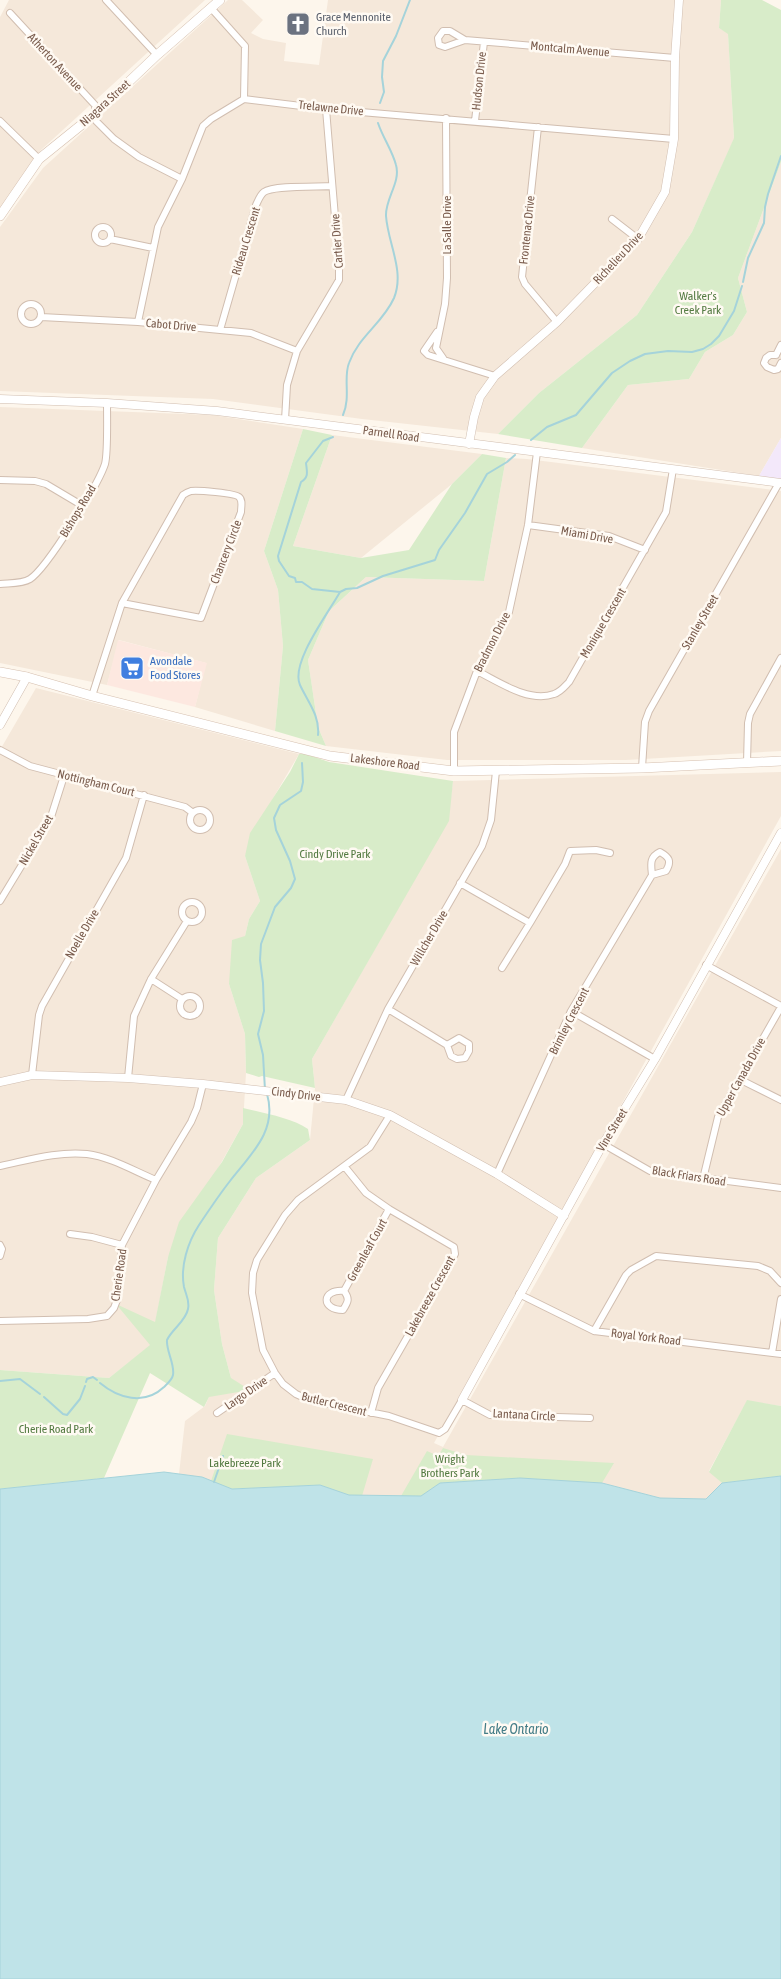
<svg xmlns="http://www.w3.org/2000/svg" width="781" height="1979" font-family="'Asap Condensed',sans-serif">
	<rect width="100%" height="100%" fill="#fdf6ec"/>
	<path fill="#f5e8da" d="M9,0h196l-164,150 -41,58v-191z
		M228,0h14l21,20 -12,13 12,6 23,4 -2,18 35,4 9,-65h393l-2,28 9,5 6,106 -42,93 -55,83 -98,78 -41,41 -136,-15 -149,-20 -213,-8v-164l43,-59z
		M781,162v276l-22,38 -177,-28 46,-63 61,-6 16,-27 28,-17 14,-23 -9,-34z
		M0,407l212,8 91,14 -39,122 14,39 5,56 -8,85 -80,-24 11,-44 -87,-23 -12,45 -107,-22z
		M332,435l150,19 -30,30 -91,74 -68,-12z
		M506,458l21,1 254,32v260l-155,9h-179l-121,-14 -8,-19 -10,-67 21,-49 37,-34 118,4z
		M36,688l263,66 -27,46 -27,56 15,45 -11,18 -4,17 -16,48 16,50 1,39 -3,51 -75,133 -17,88 -42,33 -109,-8v-620z
		M781,772v44l-347,627 9,4 338,-598v557l-34,-5 -38,70 13,12 -16,16 -46,-1 -58,-15 -181,13 -72,-1 -117,-6 -53,-15 6,-53 20,-15 4,-9 22,-19 -9,-34 -8,-54 4,-52 38,-60 54,-38 5,-52 -3,-29 136,-238 5,-40z"/>
	<path fill="#fde8e0" d="M118,640l89,23 -12,44 -88,-22z"/>
	<path fill="#f3e8fa" d="M781,438v41l-22,-3z"/>
	<path fill="#d8ecc9" d="M721,0h41l19,10v152l-43,116 9,34 -14,23 -28,17 -16,27 -61,6 -46,63 -84,-14 41,-41 98,-78 55,-83 42,-94 -6,-104 -9,-6z
		M303,429l29,6 -39,111 68,12 48,-8 43,-66 30,-30 24,4 -22,123 -118,-4 -37,34 -21,49 10,67 8,19 -51,-15 8,-85 -5,-56 -14,-39z
		M299,754h7l23,8 124,19 -4,40 -137,238 3,29 -53,-12 -3,1 -13,-4 -1,-39 -16,-50 3,-44 13,-4 4,-17 11,-18 -15,-45 5,-23 40,-61z
		M243,1108c20,5 49,10 65,21l2,11 -54,38 -38,60 -4,52 8,54 9,34 19,12 -41,7 -5,10 -54,-34 -46,105 -104,11v-119l109,8 41,-33 -34,-41 39,18 13,-65 11,-35 43,-60 21,-38z
		M747,1400l34,6v70l-59,7 -13,-11z
		M227,1434l146,25 -11,37 -13,-1 -29,-10 -88,4 -21,-8z
		M443,1448l23,7 148,8 -12,20 -82,-5 -80,5 -19,13h-20l26,-45 11,5z"/>
	<path fill="#bfe3e8" stroke="#a5d3da" d="M164,1472l38,5 30,12 88,-4 29,10 72,1 19,-13 80,-5 82,5 58,15 46,1 16,-16 59,-7v503h-781v-490z"/>
	<g fill="none" stroke-linecap="round" stroke-linejoin="round">
		<path stroke="#a5d3da" stroke-width="2" d="M380,103l4,-11 -2,-15 1,-16 13,-25 14,-36
			M743,282l5,-24 16,-35 1,-16 3,-13 13,-38
			M343,415c8,-18 0,-37 6,-52 9,-26 34,-40 45,-65 11,-27 -6,-54 -8,-82 -1,-17 15,-34 10,-51 -4,-15 -13,-27 -18,-42
			M333,437l-10,4 -17,22c1,9 3,14 -5,19l-23,74 1,5 10,15 6,2 1,4h6l10,7 28,3 6,-3 11,-1 26,-12 52,-16 4,-10 26,-37 22,-39 20,-12 8,-7
			M531,440l16,-13 29,-12 36,-42 18,-12 15,-7 23,-3 24,1 11,-3 8,-5 8,-8 15,-25 8,-25
			M318,735c2,-19 -10,-33 -18,-50 -10,-22 29,-73 40,-93
			M265,1090l-2,-35 -5,-21 6,-23 -1,-28 -3,-23 1,-16 14,-37 16,-19 4,-9 -5,-18 -14,-31 -2,-12 6,-13 21,-14 2,-9 -1,-19
			M0,1381l20,-2 20,15
			M86,1382l1,-3 6,-2 4,3
			M100,1383c18,15 44,23 64,4 3,-3 8,-7 9,-12 2,-11 -7,-24 -6,-35 5,-11 19,-19 21,-31 2,-8 -2,-14 -4,-22 -4,-21 4,-45 15,-62 10,-15 20,-30 31,-44 20,-26 48,-50 37,-87
			M44,1397l19,17 4,1 13,-16 5,-13
			M214,1482l9,-26"/>
		<g stroke="#d1beb0" stroke-width="8">
			<path id="minor" d="M106,0l51,55
				M211,8l34,38 -1,53
				M10,13l85,92 1,16 18,18 25,18 43,22
				M465,40l-20,7 -6,-2 -1,-7 5,-7h7l15,9 210,18
				M0,121l39,38
				M475,121l9,-79
				M538,127l-16,150 3,7 32,38
				M612,219l26,20
				M95 235a8 8 0 1 1 16 0a8 8 0 1 1-16 0Z
				M110,239l43,9
				M21 314a10 10 0 1 1 20 0a10 10 0 1 1-20 0Z
				M41,317l97,5 113,11 46,18
				M138,322l20,-95 24,-48 21,-53 8,-7 33,-20 82,10 348,30
				M220,330l36,-125c2,-4 4,-10 8,-13 10,-7 54,-5 68,-6
				M437,332l-13,19 4,4 67,21
				M776,355h-6l-4,3 -2,5 3,4 7,3 4,-1 3,-6
				M776,355l5,-10
				M443,358l-7,-10 9,-44 2,-26 -1,-160
				M285,420l2,-35 10,-34 42,-71v-15l-13,-156
				M0,480l35,1 11,3 37,22
				M528,525l81,11 36,14
				M0,584c9,-1 22,0 30,-5 17,-11 68,-94 75,-115 3,-12 2,-46 2,-61
				M477,671c22,11 52,32 77,23 7,-2 11,-8 15,-12l97,-170 7,-43
				M92,696l30,-93 61,-108c3,-2 5,-3 8,-4 6,-1 44,2 48,6 4,3 2,10 2,15l-40,106 -79,-15
				M0,750l30,16 155,41 8,6
				M747,763l1,-40 2,-9 31,-56
				M642,768l3,-46 4,-11 130,-228
				M454,771v-39l23,-61 32,-59 19,-87 9,-73
				M190 820a10 10 0 1 1 20 0a10 10 0 1 1-20 0Z
				M460,883l70,40 -28,45
				M0,901l51,-84 13,-41
				M182 912a10 10 0 1 1 20 0a10 10 0 1 1-20 0Z
				M530,923l35,-59 5,-13 26,-1 14,3
				M706,965l75,41
				M151,979l31,20
				M180 1006a10 10 0 1 1 20 0a10 10 0 1 1-20 0Z
				M388,1009l59,36 4,11 6,3 8,-1 4,-7v-7l-10,-6 -12,7
				M571,1011l84,48
				M32,1075l7,-60 3,-9 84,-148 18,-63
				M128,1078l6,-62 17,-37 36,-58
				M739,1079l42,21
				M346,1100l42,-91 94,-163 9,-26 5,-49
				M390,1115l-20,32 -72,53 -13,15 -28,45 -4,13 -1,20 11,57 12,23 8,11 13,10 13,6 80,16 50,17 6,-4 17,-29 28,15 100,3
				M603,1144l47,27 131,17
				M0,1166c29,-6 58,-15 87,-12 24,3 47,17 69,26
				M345,1167l21,26 23,16 65,38 1,7 -77,134 -7,25
				M497,1174l74,-163 81,-136 14,-4c6,-10 3,-14 -6,-19 -11,5 -9,13 -8,23
				M703,1179l15,-62 63,-110
				M70,1234l22,3 30,8
				M0,1245l2,4 -2,7
				M344,1291c6,8 4,11 -1,19 -22,0 -22,-21 1,-19l45,-82
				M519,1294l75,37 187,23
				M0,1321l88,-2 19,-3 7,-8 3,-8 5,-55 34,-65 35,-58 6,-14 6,-24
				M594,1331l32,-56 5,-5 25,-14 102,10 12,5 11,12
				M772,1353l9,-54
				M217,1413l58,-40"/>
		</g>
		<g stroke="#d1beb0" stroke-width="9">
			<path id="tertiary" d="M0,399l107,4 110,8 564,72
				M469,444l5,-27 6,-20 15,-21 62,-54 81,-83 27,-47 9,-53 1,-81 4,-58
				M0,725l27,-48
				M0,1082l32,-7 96,3 75,6 143,16 44,15 107,59 67,42
				M462,1400l141,-256 52,-85 126,-226"/>
		</g>
		<g stroke="#d6c0b0" stroke-width="10">
			<path id="secondary" d="M0,216l39,-57 57,-46 61,-58 63,-55
				M0,672l27,5 65,19 238,60 124,15 188,-3 139,-7"/>
		</g>
		<use href="#minor" stroke="#fff" stroke-width="6"/>
		<use href="#tertiary" stroke="#fff" stroke-width="8"/>
		<use href="#secondary" stroke="#fff" stroke-width="9"/>
	</g>
	<defs>
		<g id="church-square" transform="scale(1.25)"><rect x="-9" y="-9" width="18" height="18" rx="4" fill="#6b7280" stroke="#fffaf3"/><path d="M-1.2-6h2.4v3.5h3.3v2.4h-3.3V6h-2.4V-.1h-3.3v-2.4h3.3Z" fill="#fff"/></g>
		<g id="supermarket-square" transform="scale(1.25)"><rect x="-9" y="-9" width="18" height="18" rx="4" fill="#3f7fe0" stroke="#fffaf3"/><path d="M-6-5.5h2.5l.6 2H6L4.5 2H-2.5L-4.4-4H-6ZM-1.5 3.2a1.3 1.3 0 1 0 .1 0ZM3 3.2a1.3 1.3 0 1 0 .1 0Z" fill="#fff"/></g>
	</defs>
	<g fill-rule="evenodd">
		<use href="#church-square" x="298" y="24"/>
		<use href="#supermarket-square" x="132" y="668"/>
	</g>
	<g text-anchor="middle" dominant-baseline="central" stroke-width="5" stroke-linejoin="round" paint-order="stroke">
		<g font-size="12" fill="#5b616d" stroke="#fffaf3" text-anchor="start">
			<text x="316" y="17">Grace Mennonite<tspan x="316" dy="14">Church</tspan></text>
		</g>
		<g font-size="12" fill="#7a5c4d" stroke="#fffaf3">
			<text transform="translate(570 49) rotate(5)">Montcalm Avenue</text>
			<text transform="translate(55 62) rotate(47)">Atherton Avenue</text>
			<text transform="translate(479 81) rotate(-84)">Hudson Drive</text>
			<text transform="translate(105 103) rotate(-42)">Niagara Street</text>
			<text transform="translate(331 108) rotate(6)">Trelawne Drive</text>
			<text transform="translate(447 225) rotate(-90)">La Salle Drive</text>
			<text transform="translate(527 230) rotate(-84)">Frontenac Drive</text>
			<text transform="translate(246 241) rotate(-73)">Rideau Crescent</text>
			<text transform="translate(337 241) rotate(-94)">Cartier Drive</text>
			<text transform="translate(618 258) rotate(-47)">Richelieu Drive</text>
			<text transform="translate(171 325) rotate(5)">Cabot Drive</text>
			<text transform="translate(391 434) rotate(8)">Parnell Road</text>
			<text transform="translate(78 511) rotate(-59)">Bishops Road</text>
			<text transform="translate(587 535) rotate(10)">Miami Drive</text>
			<text transform="translate(226 552) rotate(-69)">Chancery Circle</text>
			<text transform="translate(700 622) rotate(-60)">Stanley Street</text>
			<text transform="translate(603 623) rotate(-60)">Monique Crescent</text>
			<text transform="translate(492 642) rotate(-63)">Bradmon Drive</text>
			<text transform="translate(385 762) rotate(7)">Lakeshore Road</text>
			<text transform="translate(96 783) rotate(14)">Nottingham Court</text>
			<text transform="translate(36 840) rotate(-60)">Nickel Street</text>
			<text transform="translate(82 934) rotate(-60)">Noelle Drive</text>
			<text transform="translate(429 938) rotate(-60)">Willcher Drive</text>
			<text transform="translate(569 1021) rotate(-63)">Brimley Crescent</text>
			<text transform="translate(741 1077) rotate(-61)">Upper Canada Drive</text>
			<text transform="translate(296 1094) rotate(7)">Cindy Drive</text>
			<text transform="translate(612 1130) rotate(-59)">Vine Street</text>
			<text transform="translate(689 1176) rotate(9)">Black Friars Road</text>
			<text transform="translate(367 1250) rotate(-61)">Greenleaf Court</text>
			<text transform="translate(119 1275) rotate(-82)">Cherie Road</text>
			<text transform="translate(430 1296) rotate(-61)">Lakebreeze Crescent</text>
			<text transform="translate(646 1337) rotate(7)">Royal York Road</text>
			<text transform="translate(246 1393) rotate(-35)">Largo Drive</text>
			<text transform="translate(334 1404) rotate(14)">Butler Crescent</text>
			<text transform="translate(524 1415) rotate(3)">Lantana Circle</text>
		</g>
		<g font-size="12" fill="#537a41" stroke="#fffaf3">
			<text x="698" y="296">Walker's<tspan x="698" dy="14">Creek Park</tspan></text>
			<text x="335" y="854">Cindy Drive Park</text>
			<text x="56" y="1429">Cherie Road Park</text>
			<text x="450" y="1459">Wright<tspan x="450" dy="14">Brothers Park</tspan></text>
			<text x="245" y="1463">Lakebreeze Park</text>
		</g>
		<g font-size="12" fill="#366cbe" stroke="#fffaf3" text-anchor="start">
			<text x="150" y="661">Avondale<tspan x="150" dy="14">Food Stores</tspan></text>
		</g>
		<g font-size="14" font-style="italic" fill="#437c86" stroke="#fffaf3">
			<text x="516" y="1729">Lake Ontario</text>
		</g>
	</g>
</svg>
